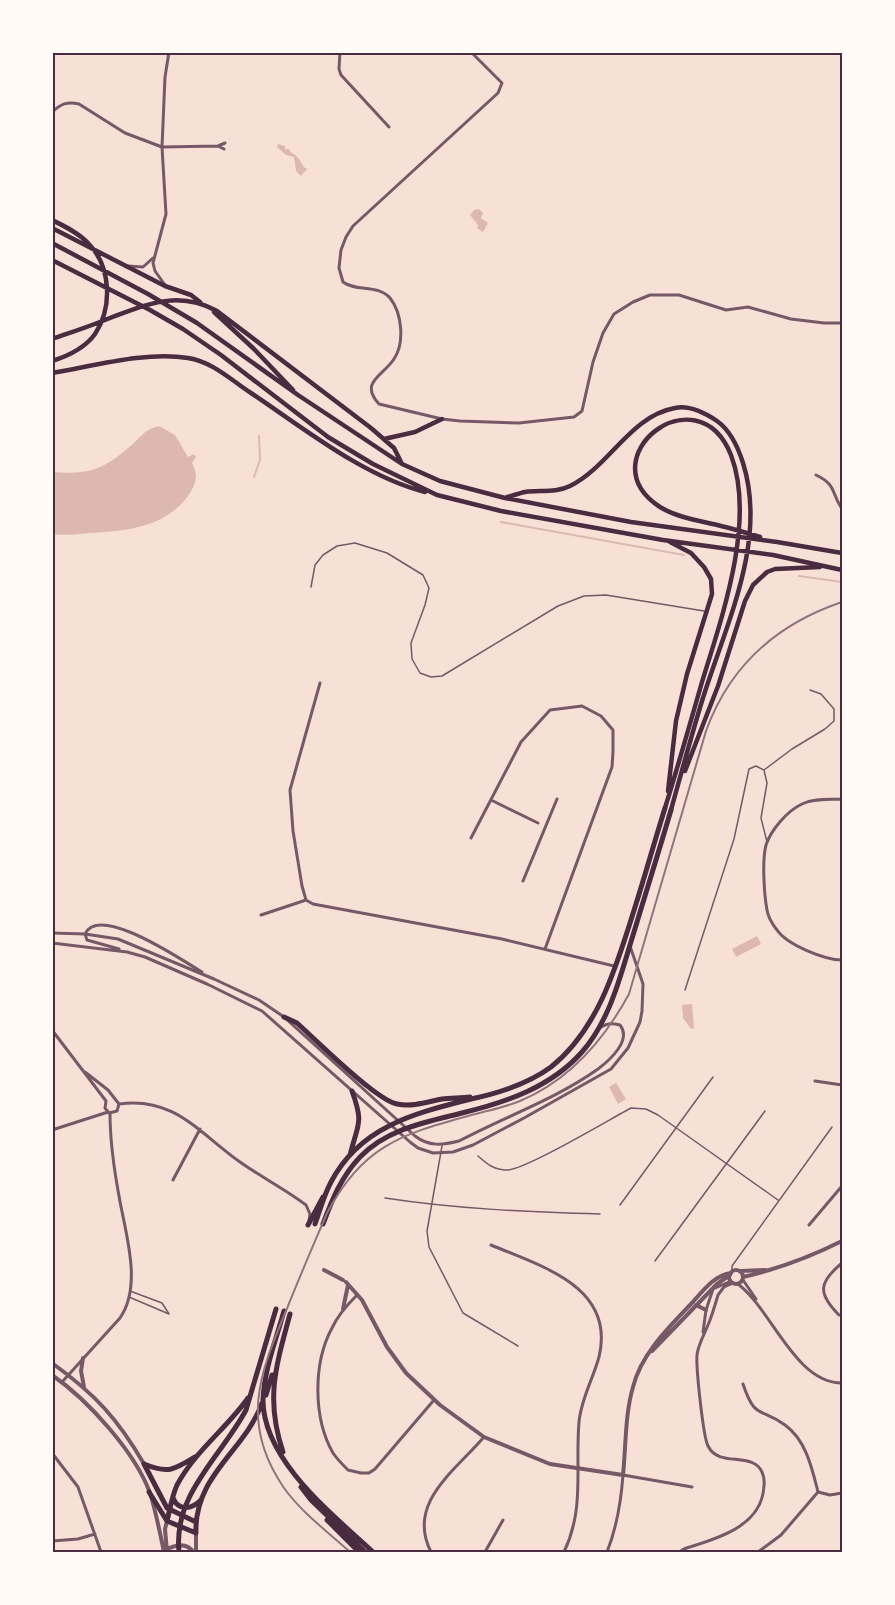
<svg xmlns="http://www.w3.org/2000/svg" width="895" height="1605" font-family="'PT Sans',sans-serif">
	<rect width="100%" height="100%" fill="#f7e1d7"/>
	<path fill="#dcb8b0" d="M278,144l7,2v3h4c2,5 5,4 8,8 5,4 4,9 10,12l-6,7 -5,-5 -2,-14 -8,-2 -9,-8z
		M479,209l4,4 -2,5 7,5 -5,9 -6,-4 1,-3 -8,-10 4,-5z
		M159,426l16,9 13,22 6,-3 2,3 -4,6c6,11 5,19 -2,30 -22,34 -63,38 -100,40 -12,1 -25,3 -37,1v-62c38,3 51,-3 80,-28 9,-9 13,-15 26,-18z
		M757,936l4,8 -25,13 -4,-8z
		M692,1004l2,24 -3,1 -8,-11 -1,-13z
		M616,1083l10,16 -8,5 -9,-17z"/>
	<g fill="none" stroke-linecap="round" stroke-linejoin="round">
		<path stroke="#dcb8b0" stroke-width="2" d="M254,477l6,-17 -1,-24
			M501,522l183,33
			M799,576l43,6"/>
		<path stroke="#755966" stroke-width="1.5" d="M311,587l4,-22 8,-10 14,-9 18,-3 32,10 36,22 6,13 -4,17 -14,38 1,16 8,14 11,4 11,-1 116,-70 26,-10 22,-1 98,16
			M764,770l3,13 -6,35 6,24
			M685,990l49,-151 15,-70 7,-3 8,4 28,-21 33,-20 9,-8v-12l-13,-15 -11,-4
			M442,1146l-15,85 2,16 34,66 55,33
			M478,1156c9,8 16,14 29,14 18,0 103,-51 124,-62l15,1 12,6 120,85
			M385,1198c72,11 143,14 215,16
			M620,1205l93,-128
			M655,1261l110,-150
			M732,1272v-6l100,-139
			M130,1291l32,12 7,11
			M129,1297l40,17"/>
		<path stroke="#755966" stroke-width="3" d="M340,52l-1,17 2,6 48,52
			M471,52l31,31 -4,10 -145,133 -7,11 -5,13 -2,18 4,14c13,10 35,2 47,16 12,15 15,45 4,61 -11,17 -35,23 -15,45l63,15 18,2 59,2 55,-6 8,-6 11,-49 10,-29 11,-19 19,-12 17,-7h29l47,15 22,-3 43,12 33,4h18
			M52,112c9,-8 15,-11 27,-8l46,29 37,14 56,-1 6,3
			M218,146l7,-3
			M128,266l15,1 10,-9
			M165,285l-10,-14 -2,-8 13,-49 -4,-67 3,-70 4,-25
			M816,475c21,10 15,18 26,34
			M842,799c-13,1 -27,-1 -40,5 -15,7 -31,26 -36,41 -4,15 -2,49 1,65 1,6 6,15 10,20 10,15 48,30 65,30
			M491,800l47,23
			M471,838l50,-96 29,-32 32,-4 19,10 12,14v22l-1,15 -67,182
			M523,881l34,-82
			M306,900l-4,-14 -9,-55 -3,-41 30,-107
			M261,915l45,-15 7,4 189,35 112,27
			M52,933l33,1 33,5 96,40 45,21 25,17 131,119c14,11 28,9 44,5 45,-24 97,-42 139,-72 12,-9 34,-29 22,-44 -8,-2 -12,-2 -19,2
			M85,934c14,-31 98,27 117,38
			M85,934l2,6 32,9
			M52,943l75,9 18,5 62,27 55,27 148,131 8,6 15,5 20,-1 20,-7 51,-27 87,-49 17,-21 12,-26 2,-11 1,-27 -13,-38
			M52,1030l54,71
			M85,1072l23,18 11,14
			M815,1081l27,4
			M106,1101l-1,7 4,5 8,-2 2,-7
			M119,1104c55,-8 80,29 121,58 21,15 45,27 66,43l4,9 -1,7
			M52,1130l56,-18
			M173,1180l27,-51
			M809,1225l33,-39
			M491,1245c49,21 125,41 108,112 -6,22 -18,42 -20,65 -4,46 6,86 -15,130
			M743,1280l13,19
			M738,1284c34,26 57,99 104,99
			M357,1295c-10,10 -19,20 -25,33 -19,35 -19,90 1,125 4,6 10,12 15,17l13,3h8l6,-4 59,-69
			M839,1315c-22,-22 -20,-33 3,-52
			M703,1332l3,-22 7,-21 18,-8
			M62,1382l58,-64c23,-33 5,-86 -1,-122 -5,-27 -9,-56 -9,-83
			M743,1384c12,36 17,23 42,41 21,15 27,43 33,67
			M52,1453l26,34 23,65
			M818,1492l12,3 12,-2
			M52,1541l26,-2 17,-5
			M431,1552c-25,-49 24,-81 53,-115
			M485,1552l18,-32
			M607,1552c10,-25 14,-50 16,-77l69,12
			M679,1552l5,-3c33,-11 78,-22 80,-63 1,-9 -2,-19 -11,-23 -14,-7 -36,1 -45,-17 -5,-10 -12,-78 -11,-91 1,-10 7,-20 11,-30 4,-9 7,-20 10,-30l6,-8 9,-4
			M758,1552l23,-17 37,-43"/>
		<path stroke="#755966" stroke-width="4" d="M324,1270l19,10
			M729 1277a7 7 0 1 1 14 0a7 7 0 1 1-14 0Z
			M741,1271l24,-1
			M743,1277c35,-8 67,-20 99,-36
			M346,1282l16,18 25,47 19,26 34,32 44,32 66,27 73,11c3,-29 2,-61 10,-88 8,-33 36,-60 58,-83 11,-12 23,-29 40,-31
			M696,1305l10,5
			M343,1309l5,-24
			M652,1351l65,-67 13,-9
			M83,1358l-2,13 3,16
			M52,1363c43,31 66,56 92,101
			M52,1375c36,25 83,77 98,118 6,19 10,40 14,59
			M167,1521l-2,8 2,23
			M167,1549c9,-4 20,-7 26,3
			M196,1552v-19"/>
		<path stroke="#4a2c40" stroke-width="4.5" d="M52,220c12,6 27,13 36,23 23,23 25,64 7,91 -10,14 -27,22 -43,27
			M52,228l113,58 26,9 9,7
			M52,243l96,51 49,29 101,72 104,69 38,17 65,17 126,24 146,20 65,11
			M52,260l98,50 33,19 38,26 107,82 45,27 64,31 64,16 162,29 110,15 69,15
			M214,312l40,37 39,41
			M52,339c20,-7 39,-13 58,-21 38,-14 68,-28 107,-7l154,117 23,20 7,14
			M52,373c42,-7 94,-22 136,-15 25,4 43,22 63,35 54,36 112,83 174,99
			M384,439l31,-7 27,-13
			M507,497c6,-1 12,-4 18,-5 15,-2 31,1 45,-6 39,-19 60,-70 105,-78 14,-3 30,5 42,13 14,10 21,26 26,42 25,79 -18,163 -41,238 -11,36 -21,73 -31,109
			M685,771l33,-85 27,-85 8,-16 14,-13 8,-3 45,-2
			M668,791l8,-70 11,-47 25,-80 -1,-15 -7,-12 -13,-14 -21,-11
			M665,808c13,-42 25,-84 37,-126 20,-65 54,-161 29,-227 -34,-85 -145,4 -71,52 18,11 41,14 61,19 13,3 26,7 39,11"/>
		<path stroke="#4a2c40" stroke-width="5" d="M284,1017l13,6c19,17 79,77 100,81 16,3 30,-2 45,-5 9,-1 19,-1 28,-2
			M350,1155c8,-32 14,-31 2,-64
			M315,1224c5,-14 9,-29 16,-42 29,-56 85,-69 140,-83 28,-6 57,-15 80,-32 49,-39 67,-106 85,-163 10,-32 19,-64 29,-96
			M323,1224c9,-24 18,-47 37,-67 27,-28 66,-35 102,-44 45,-11 89,-26 120,-61 29,-33 39,-79 52,-120 12,-40 25,-81 37,-122
			M308,1225l15,-28
			M284,1311c-8,29 -20,59 -21,89 0,60 70,115 110,152
			M266,1395l6,-20
			M283,1452c-18,-53 -7,-86 7,-138
			M144,1464l23,44 29,14
			M144,1464c24,10 30,6 51,-7
			M301,1487l10,13 54,52
			M149,1492l18,29 29,12c-2,-58 49,-82 66,-130
			M173,1498c6,14 19,11 28,2
			M327,1520l32,32
			M167,1521c3,-12 5,-25 10,-36 18,-34 50,-57 71,-87
			M179,1552c-6,-58 42,-95 67,-142l30,-101"/>
		<path stroke="#8f747c" stroke-width="2" d="M350,1552c-22,-20 -48,-39 -66,-64 -44,-64 -25,-113 2,-177 13,-33 27,-65 41,-98 36,-66 71,-78 141,-97 17,-5 35,-8 52,-15 50,-21 84,-61 109,-107l77,-263c24,-66 71,-107 136,-129"/>
	</g>
	<rect width="895" height="1605" fill="none" stroke="#fffaf5" stroke-width="108"/>
	<rect x="54" y="54" width="787" height="1497" fill="none" stroke="#4a2c40" stroke-width="2"/>
</svg>
